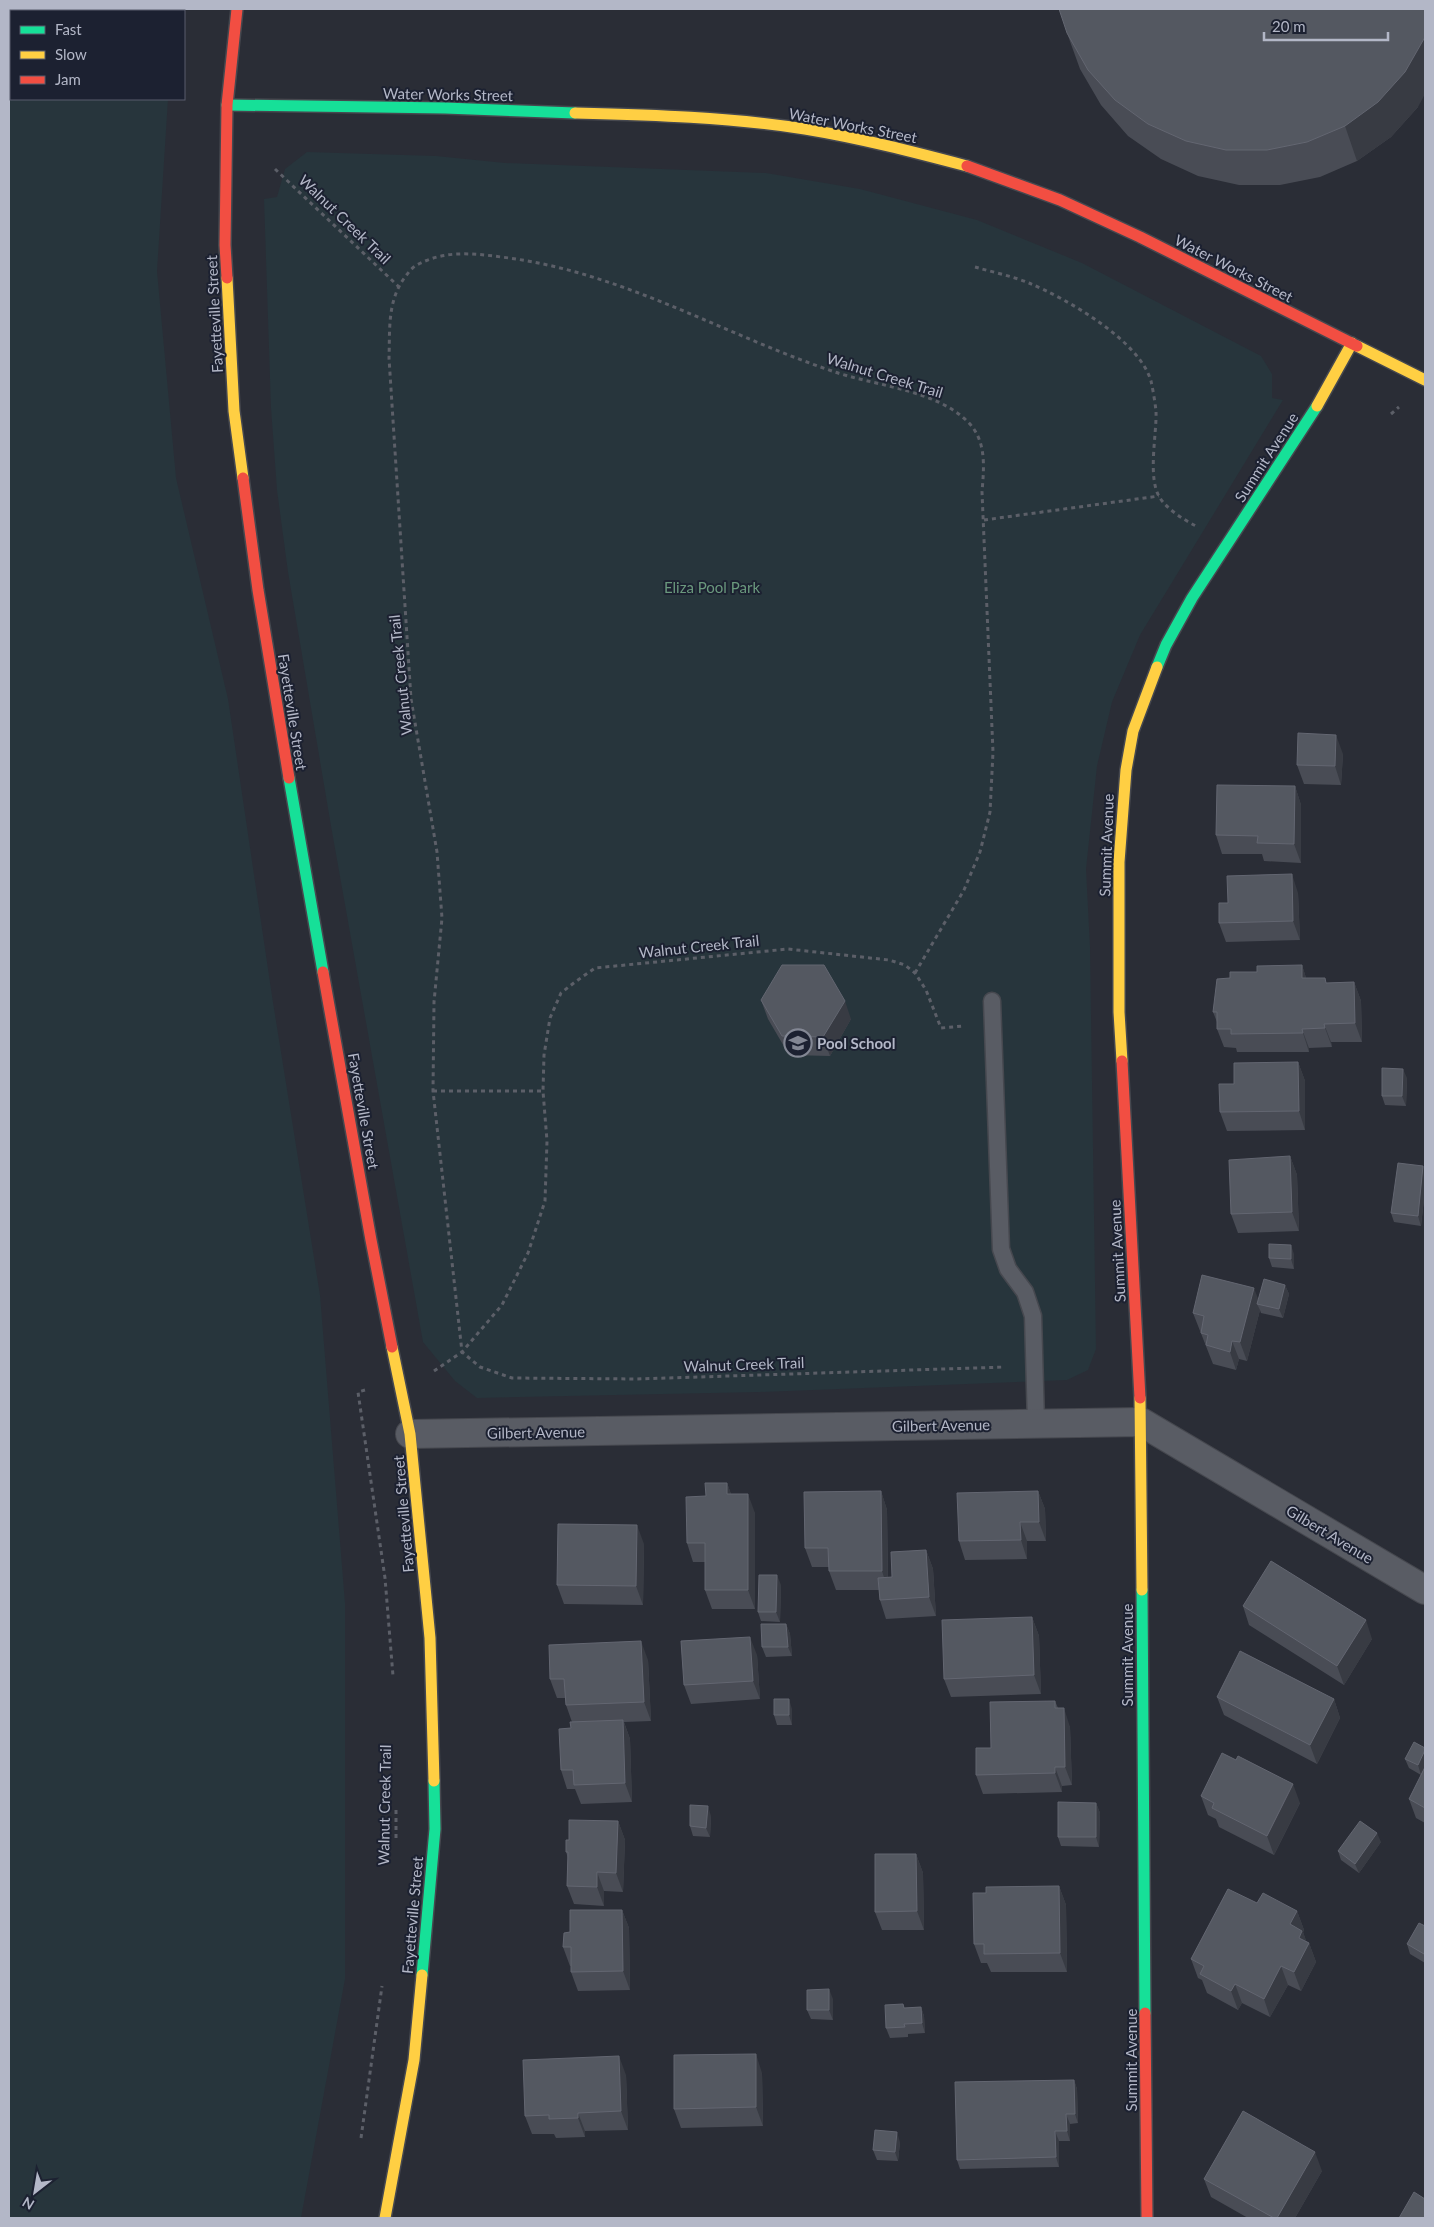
<svg xmlns="http://www.w3.org/2000/svg" width="1434" height="2227" font-family="Lato,sans-serif">
	<rect width="100%" height="100%" fill="#2a2d36"/>
	<path fill="#27353c" d="M9,9h166v2h-164v88h157l-11,172 19,207 52,221 44,297 48,299 25,308v376l-44,239h-292z
		M307,152l129,4 69,7 261,10 94,16 117,31 105,43 179,93 11,18v24l11,2 -143,235 -28,67 -15,64 -11,103 4,78 6,402 -8,21 -21,10 -308,12 -282,6 -22,-17 -32,-39 -92,-516 -43,-254 -11,-82 -6,-82 -7,-209 13,-2 8,-28z"/>
	<g fill="none" stroke-linecap="round" stroke-linejoin="round">
		<g stroke="#46484f" stroke-width="19">
			<path id="lane" d="M992,1001l9,248 7,20 17,23 8,24 3,107"/>
		</g>
		<g stroke="#46484f" stroke-width="30">
			<path id="street" d="M410,1434l731,-12 284,168"/>
		</g>
		<g stroke="#46484f" stroke-width="14">
			<path id="fast" d="M227,105l218,3 130,5
				M1157,667l9,-22 26,-47 125,-192
				M289,778l34,194
				M1142,1590l3,423
				M422,1975l13,-146 -1,-48"/>
		</g>
		<g stroke="#46484f" stroke-width="14">
			<path id="slow" d="M575,113c77,2 154,4 230,16 55,9 109,23 162,37
				M227,278l7,133 9,67
				M1357,346l68,34
				M1317,406l35,-63
				M1122,1061l-3,-49v-150l7,-92 7,-39 24,-64
				M392,1347l18,87 20,204 4,143
				M1140,1398l2,192
				M385,2218l29,-158 8,-85"/>
		</g>
		<g stroke="#46484f" stroke-width="14">
			<path id="jam" d="M967,166l93,34 80,37 217,109
				M227,278l-2,-33 2,-140 10,-96
				M243,478l15,112 31,188
				M323,972l48,268 21,107
				M1122,1061l18,337
				M1145,2013l2,205"/>
		</g>
		<path stroke="#5c5f68" stroke-width="3" stroke-dasharray="4 4" stroke-linecap="butt" d="M275,169l123,117
			M975,267c17,5 37,9 54,16 38,16 110,57 122,98 2,9 4,21 5,30 1,23 -9,67 4,87 7,11 24,22 36,28
			M1391,414l8,-7
			M984,520l175,-24
			M915,973l49,-83 16,-38 10,-40 3,-60 -11,-260c2,-25 5,-52 -15,-71 -33,-32 -93,-35 -135,-50 -112,-38 -212,-100 -331,-114 -30,-4 -58,-7 -86,9 -4,3 -7,7 -10,11 -18,24 -15,53 -16,81l22,341 26,153 5,66 -8,84 -1,89 29,261 18,15 32,11 125,1 368,-12
			M433,1091h110
			M434,1371l28,-19 40,-47 26,-52 17,-52 2,-60 -4,-50 1,-36 6,-37 11,-25 14,-11 20,-14 193,-19 101,11 16,5 10,8 11,17 15,38 22,-2
			M365,1390l-7,2 27,186 8,98
			M396,1838v-31
			M361,2138l21,-152"/>
		<use href="#lane" stroke="#595c64" stroke-width="16"/>
		<use href="#street" stroke="#595c64" stroke-width="28"/>
		<use href="#fast" stroke="#16e098" stroke-width="11"/>
		<use href="#slow" stroke="#ffcf43" stroke-width="11"/>
		<use href="#jam" stroke="#f24e42" stroke-width="11"/>
	</g>
	<path fill="#494c55" d="M1067,33l351,74 -27,30 -34,24 -37,16 -40,8h-41l-41,-9 -37,-17 -33,-23 -27,-31 -21,-36z
		M1343,754l-2,31 -37,-1 -7,-19z
		M1295,786l6,19v58l-37,-2 -2,-7h-40l-6,-19z
		M1298,893l2,47 -74,2 -7,-19 9,-20z
		M1302,965l4,13 21,5 27,-1 7,19 1,41h-31l1,5 -23,1v4h-72l-1,-4 -12,-1 -7,-18v-7l-4,-10 17,-34 27,-6z
		M761,1000l90,19 -21,37 -41,-1 -21,-36z
		M1298,1062l7,19v49l-78,1 -7,-19z
		M1407,1078l-1,28 -21,-1 -3,-9z
		M1290,1156l7,19 2,56 -61,2 -7,-19z
		M1423,1166l2,5v19l-4,36 -27,-4 -3,-9z
		M1294,1254v15l-22,-2 -3,-9z
		M1285,1285l4,9 -6,24 -22,-5 -1,-3 -13,51 -8,-2 -3,11 -23,-6 -20,-51 65,-12z
		M727,1483l4,11 24,19v96h-43l-7,-19v-28h-12l-6,-19 19,-47z
		M881,1491l6,19 1,67h4l34,-27 7,19 3,47 -50,3 -6,-19 -1,-10h-43l-7,-19v-4h-17l-7,-19z
		M1038,1491l7,18 1,32h-19v18l-62,1 -6,-19z
		M644,1544l-1,61 -79,-1 -7,-19z
		M781,1585l-1,37 -19,-1 -3,-9z
		M1243,1606l129,33 -28,46 -95,-60z
		M1032,1617l7,19 2,58 -90,3 -7,-18z
		M786,1624l4,10 2,22 -26,1 -4,-10z
		M757,1655l3,44 -69,5 -7,-19z
		M648,1660l3,61 -27,1 6,17 2,63 -51,2 -6,-15h-8l-6,-19 10,-42 1,-6 -6,-17 -1,-7h-8l-7,-19z
		M1217,1697l117,2 6,19 -23,46 -93,-49z
		M1055,1701l3,7 12,19 2,58 -10,1v6l-79,2 -7,-19 15,-27z
		M792,1709v16h-15l-3,-10z
		M1405,1759l20,8v56l-9,-5 -7,-19 12,-24 -12,-7z
		M1201,1796l99,7 -26,52 -55,-28 -3,-8 -8,-4z
		M1096,1803l4,10 -1,34 -38,-1 -3,-9z
		M711,1816l-1,21 -17,-1 -3,-10z
		M618,1821l7,19 -2,52 -19,-1v15l-30,-2 -7,-18 1,-28 -2,-6 3,-12z
		M1381,1842l-22,31 -18,-13 -3,-9z
		M916,1854l7,19 1,57h-42l-7,-18z
		M1059,1886l7,19 1,67h-76l-4,-9h-6l-7,-19 12,-51z
		M1257,1903l40,8 7,19 -1,2 3,9 3,2 7,19 -15,29 -13,-6 -18,32 -28,-14 -4,7 -31,-17 -5,-13 -4,-2 -7,-19z
		M622,1910l7,18 1,62 -52,1 -7,-19v-6h-1l-7,-19 7,-15z
		M1425,1926v37l-15,-9 -3,-10z
		M833,1999v21l-22,-1 -4,-9z
		M903,2004l1,4 17,-1 3,9 1,17 -17,1v3l-18,1 -4,-10z
		M762,2073l1,53 -82,2 -7,-19z
		M626,2075l2,55 -43,1v6l-29,1 -2,-4h-22l-7,-18z
		M1074,2080l3,9 1,34 -8,1v17h-11v26l-99,2 -3,-9z
		M900,2142l-2,19 -21,-1 -4,-10z
		M1322,2171l-27,47h-47l-37,-21 -7,-18z"/>
	<path fill="#383b43" d="M1425,37v57l-7,13 -27,30 -34,24 -12,-35z
		M1336,735l7,19 -2,31 -6,-19z
		M1295,786l6,19v58l-7,-19z
		M1292,874l6,19 2,47 -7,-19z
		M1302,965l6,19 -6,-6z
		M1354,982l7,19 1,41 -7,-19z
		M845,1001l6,18 -21,37 -7,-19z
		M1324,1024l7,18 1,5 -7,-19z
		M1302,1029l7,19v4l-6,-19z
		M1298,1062l7,19v49l-6,-19z
		M1403,1069l4,9 -1,28 -4,-10z
		M1290,1156l7,19 2,56 -7,-19z
		M1423,1166l2,5v19l-4,36 -3,-10z
		M1291,1245l3,9v15l-3,-10z
		M1285,1285l4,9 -6,24 -4,-9z
		M1254,1288l6,16h-3l3,6 -13,51 -7,-19z
		M1232,1341l7,18 -3,11 -6,-18z
		M727,1483l7,19 -7,-8z
		M881,1491l6,19 1,80 -6,-19z
		M1038,1491l7,18 1,32 -7,-19z
		M748,1494l7,19v96l-7,-19z
		M1020,1522l7,19v18l-6,-19z
		M637,1525l7,19 -1,61 -7,-19z
		M926,1550l7,19 3,47 -7,-19z
		M777,1575l4,10 -1,37 -4,-10z
		M1032,1617l7,19 2,58 -7,-19z
		M1366,1620l6,19 -28,46 -7,-19z
		M786,1624l4,10 2,22 -4,-9z
		M750,1637l7,18 3,44 -7,-18z
		M641,1641l7,19 3,61 -7,-19z
		M789,1699l3,10v16l-3,-10z
		M1334,1699l6,19 -23,46 -7,-19z
		M1064,1708l6,19 2,58 -7,-18z
		M623,1720l7,19 2,63 -7,-19z
		M1425,1750v17l-4,8 -3,-10z
		M1055,1767l7,19v6l-7,-19z
		M1293,1784l7,19 -26,52 -7,-19z
		M1096,1803l4,10 -1,34 -3,-10z
		M708,1806l3,10 -1,21 -4,-9z
		M618,1821l7,19 -2,52 -7,-19z
		M1377,1833l4,9 -22,31 -4,-9z
		M916,1854l7,19 1,57 -7,-19z
		M597,1872l7,19v15l-7,-19z
		M1059,1886l7,19 1,67 -7,-19z
		M622,1910l7,18 1,62 -7,-19z
		M1297,1911l7,19 -1,2 5,14 1,-3 7,19 -15,29 -7,-19 -4,-48z
		M1281,1966l7,19 -18,32 -6,-18z
		M1235,1984l7,19 -4,7 -7,-19z
		M829,1989l4,10v21l-4,-10z
		M921,2007l3,9 1,17 -3,-10z
		M756,2054l6,19 1,53 -7,-19z
		M619,2056l7,19 2,55 -7,-19z
		M1074,2080l3,9 1,34 -3,-9z
		M578,2113l7,18v6l-7,-19z
		M1066,2114l4,10v17l-3,-10z
		M1055,2131l4,10v26l-3,-10z
		M897,2132l3,10 -2,19 -3,-9z
		M1315,2152l7,19 -27,47h-18z"/>
	<path fill="#545861" stroke="#636671" d="M1059,9h366v28l-20,35 -27,30 -33,24 -38,16 -40,8h-41l-40,-9 -38,-17 -33,-24 -27,-30 -21,-37z
		M1298,733l38,2 -1,31 -38,-1z
		M1217,785l78,1 -1,58 -37,-1 1,-7 -42,-1z
		M1292,874l1,47 -74,2v-20h9l-1,-27z
		M782,965h42l21,36 -22,36 -41,-1 -21,-36z
		M1302,965v13h23l1,5 28,-1 1,41 -31,1 1,4 -23,1 1,4 -72,1v-5h-14v-17h-4l4,-33 13,-1v-6h27v-6z
		M1298,1062l1,49 -79,1 -1,-28h15v-21z
		M1382,1068l21,1 -1,27h-20z
		M1290,1156l2,56 -61,2 -2,-54z
		M1398,1163l25,3 -5,50 -27,-3z
		M1269,1244l22,1v14l-22,-1z
		M1202,1275l52,13 -14,54 -8,-1 -2,11 -24,-7 2,-10 -7,-2 3,-17 -11,-3z
		M1264,1279l21,6 -6,24 -22,-5z
		M705,1483h22v11h21v96h-43v-47h-18l-1,-46 20,-1z
		M881,1491l1,80h-53l-1,-23h-23l-1,-56z
		M1038,1491l1,31h-19l1,18 -62,1 -2,-48z
		M558,1524l79,1 -1,61 -79,-1z
		M926,1550l3,47 -49,3 -2,-22 14,-1 -1,-25z
		M1271,1561l95,59 -29,46 -94,-60z
		M759,1575h18l-1,37h-18z
		M1032,1617l2,58 -90,4 -2,-59z
		M761,1624h25l2,23h-26z
		M750,1637l3,44 -69,4 -3,-44z
		M641,1641l3,61 -78,3 -2,-26h-14l-1,-34z
		M1240,1651l94,48 -24,46 -93,-48z
		M774,1699h15v16h-15z
		M1055,1701v7h9l1,59h-10v6l-79,2v-27h15l-1,-46z
		M623,1720l2,63 -51,2 -1,-15h-12l-2,-41 12,-1 -1,-6z
		M1414,1742l11,6v2l-7,15 -13,-6z
		M1222,1753l14,7 2,-4 55,28 -26,52 -55,-28 2,-5 -13,-7z
		M1425,1767v41l-16,-9z
		M1058,1802l38,1v34h-38z
		M690,1805l18,1 -2,22 -16,-2z
		M569,1820l49,1 -2,52 -19,-1v15l-30,-1 1,-34h-2v-12h3z
		M1360,1821l17,12 -22,31 -17,-13z
		M875,1854h41l1,57 -42,1z
		M1059,1886l1,67 -76,1v-10h-10l-1,-51h13v-6z
		M1228,1889l29,14 6,-10 34,18 -7,13 12,7 -3,7 10,5 -15,29 -13,-6 -17,33 -29,-15 -4,7 -31,-17 4,-8 -13,-7z
		M570,1910h52l1,61 -52,1v-25h-8l1,-14 6,-1z
		M1419,1923l6,3v26l-1,2 -17,-10z
		M829,1989v21h-22v-20z
		M903,2004l1,4 17,-1 1,16 -18,1 1,3 -19,1 -1,-23z
		M756,2054v53l-82,2v-54z
		M619,2056l2,55 -43,2v5l-29,1v-4l-24,1 -2,-56z
		M1074,2080l1,34h-9l1,17h-12l1,26 -99,3 -2,-78z
		M1243,2111l72,41 -38,66h-3l-70,-39z
		M875,2130l22,2 -2,20 -22,-2z
		M1414,2192l11,7v19h-26z"/>
	<defs>
		<g id="school-ring" transform="scale(1.4375)"><circle r="9.5" fill="#1c2131" stroke="#838794" stroke-width="1.5"/><path d="M0-5L7-2L0 1L-7-2ZM-4 1L0 2.5L4 1V4Q0 6-4 4Z" fill="#838794"/></g>
	</defs>
	<g fill-rule="evenodd">
		<use href="#school-ring" x="798" y="1043"/>
	</g>
	<g text-anchor="middle" dominant-baseline="central" stroke-width="4" stroke-linejoin="round" paint-order="stroke">
		<g font-size="15" fill="#b3b7c7" stroke="#1c2131">
			<text transform="translate(448 94) rotate(1)">Water Works Street</text>
			<text transform="translate(853 125) rotate(11)">Water Works Street</text>
			<text transform="translate(345 219) rotate(44)">Walnut Creek Trail</text>
			<text transform="translate(1234 268) rotate(27)">Water Works Street</text>
			<text transform="translate(214 314) rotate(-93)">Fayetteville Street</text>
			<text transform="translate(885 375) rotate(17)">Walnut Creek Trail</text>
			<text transform="translate(1266 457) rotate(-57)">Summit Avenue</text>
			<text transform="translate(400 675) rotate(-96)">Walnut Creek Trail</text>
			<text transform="translate(293 712) rotate(81)">Fayetteville Street</text>
			<text transform="translate(1106 845) rotate(-88)">Summit Avenue</text>
			<text transform="translate(699 946) rotate(-6)">Walnut Creek Trail</text>
			<text transform="translate(364 1111) rotate(80)">Fayetteville Street</text>
			<text transform="translate(1117 1251) rotate(-93)">Summit Avenue</text>
			<text transform="translate(744 1364) rotate(-2)">Walnut Creek Trail</text>
			<text transform="translate(941 1425) rotate(-1)">Gilbert Avenue</text>
			<text transform="translate(536 1432) rotate(-1)">Gilbert Avenue</text>
			<text transform="translate(403 1514) rotate(-95)">Fayetteville Street</text>
			<text transform="translate(1330 1534) rotate(31)">Gilbert Avenue</text>
			<text transform="translate(1127 1655) rotate(-90)">Summit Avenue</text>
			<text transform="translate(384 1805) rotate(-89)">Walnut Creek Trail</text>
			<text transform="translate(412 1915) rotate(-85)">Fayetteville Street</text>
			<text transform="translate(1131 2060) rotate(-90)">Summit Avenue</text>
		</g>
		<g font-size="15" fill="#6a987d" stroke="#1c2131">
			<text x="712" y="587">Eliza Pool Park</text>
		</g>
		<g font-size="15" font-weight="bold" fill="#b3b7c7" stroke="#1c2131" text-anchor="start">
			<text x="817" y="1043">Pool School</text>
		</g>
	</g>
	<rect width="1434" height="2227" fill="none" stroke="#b3b7c7" stroke-width="20"/>
	<rect x="10" y="10" width="175" height="90" fill="#1c2131" stroke="#585d6d"/>
	<rect x="20" y="26" width="25" height="8" fill="#16e098" stroke="#585d6d"/>
	<text x="55" y="35" font-size="15" fill="#b3b7c7">Fast</text>
	<rect x="20" y="51" width="25" height="8" fill="#ffcf43" stroke="#585d6d"/>
	<text x="55" y="60" font-size="15" fill="#b3b7c7">Slow</text>
	<rect x="20" y="76" width="25" height="8" fill="#f24e42" stroke="#585d6d"/>
	<text x="55" y="85" font-size="15" fill="#b3b7c7">Jam</text>
	<g transform="translate(35 2192) rotate(211)" stroke="#1c2131" stroke-width="4" paint-order="stroke">
	<path d="M0-4L9 19L0 12L-9 19Z" fill="#b3b7c7"/>
	<text y="-8" font-size="14" font-weight="bold" text-anchor="middle" fill="#b3b7c7">N</text>
	</g>
	<path d="M1264 32v8h124v-8" fill="none" stroke="#b3b7c7" stroke-width="2.5"/>
	<text x="1272" y="32" font-size="15" fill="#b3b7c7" stroke="#1c2131" stroke-width="4" paint-order="stroke">20 m</text>
</svg>
